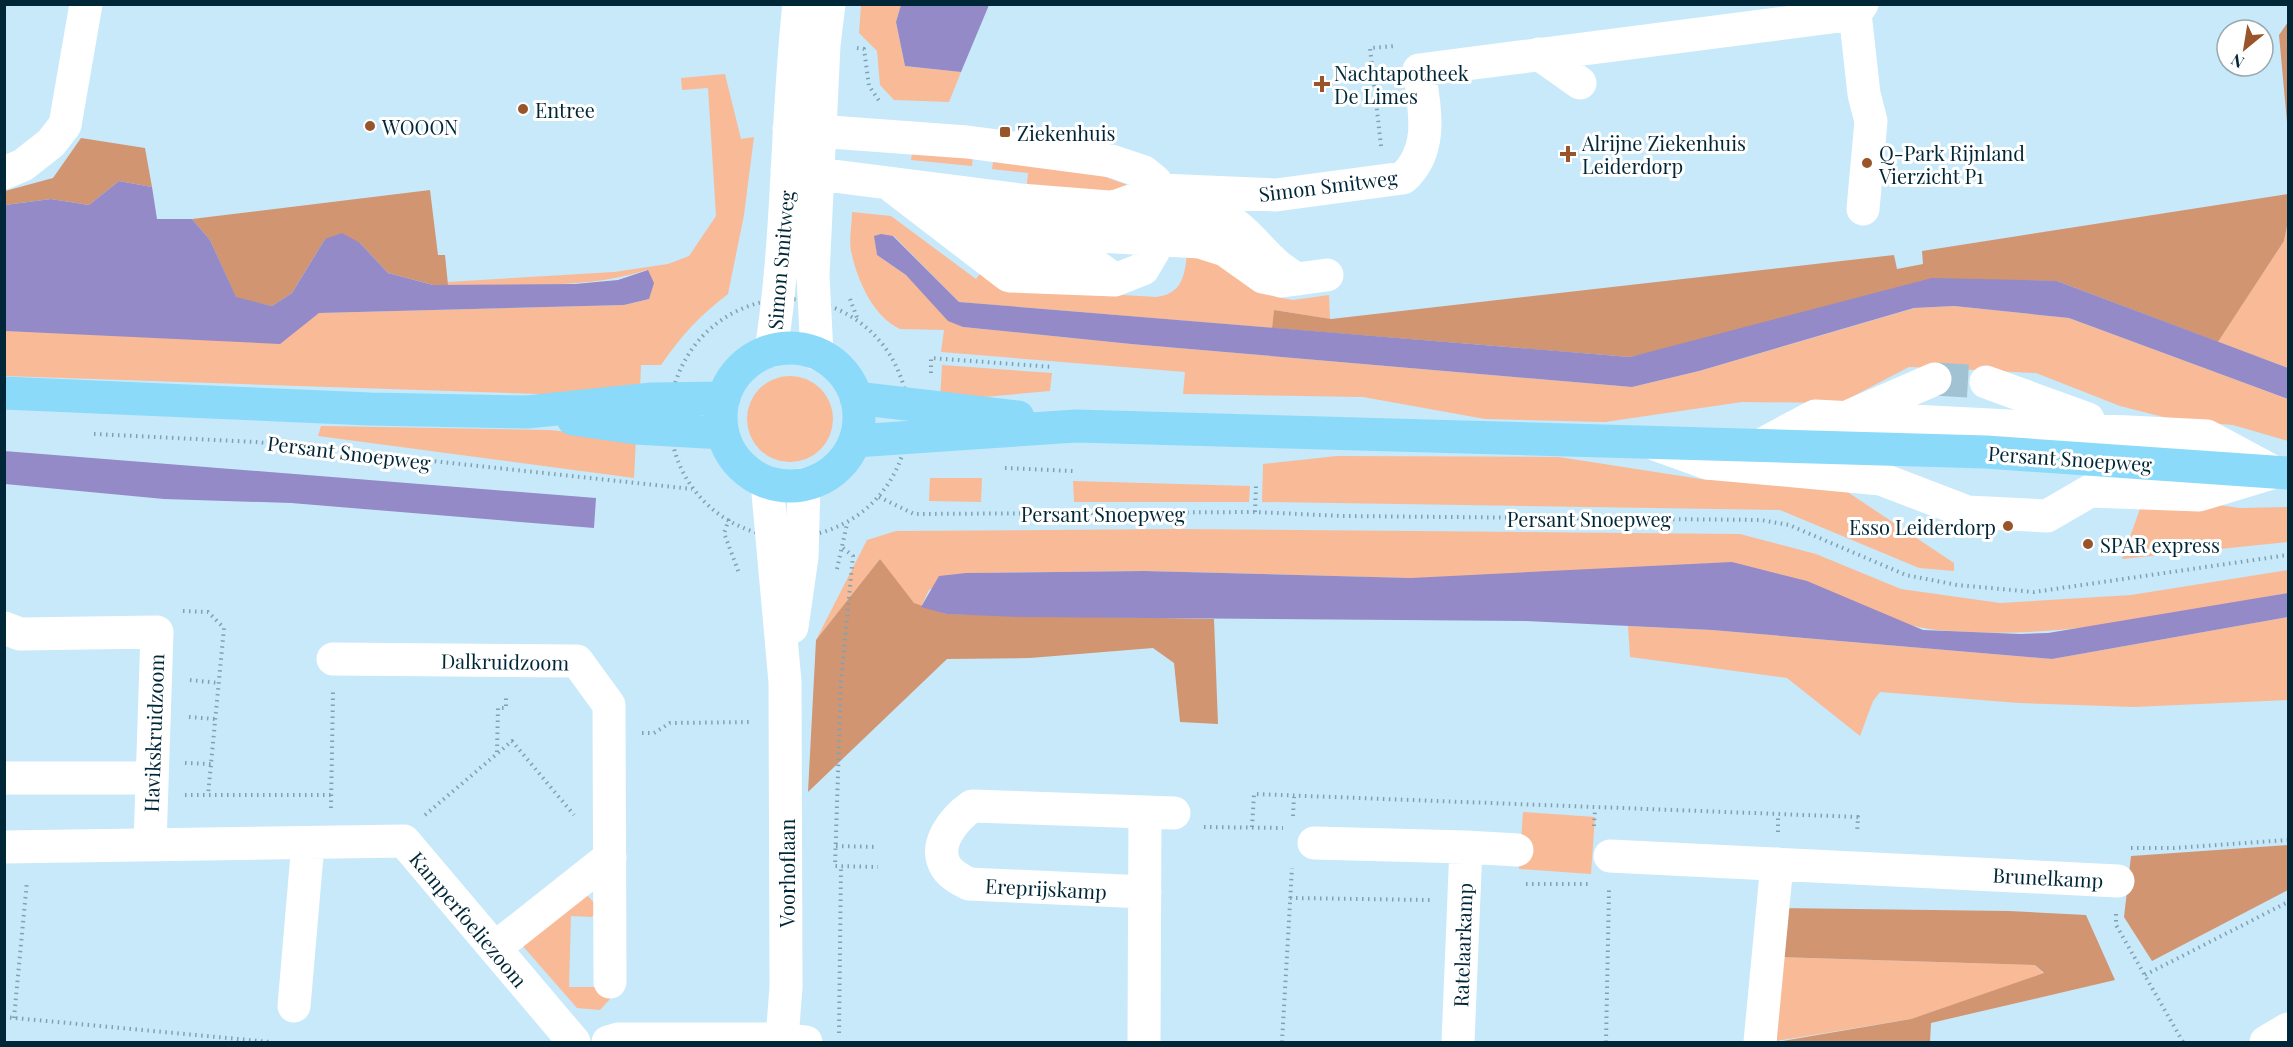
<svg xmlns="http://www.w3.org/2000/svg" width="2293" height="1047" font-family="'Playfair Display',serif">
	<rect width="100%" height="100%" fill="#c8e9fa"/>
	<path fill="#f9ba98" d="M861,5h40l-5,17 9,44 56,6 -12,30 -55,-2 -14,-15 -3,-34 -18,-18z
		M725,74l16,65 13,-2 -10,78 -16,79c-28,21 -47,42 -67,71h-20l-1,25 -71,5 -564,-19v-45l77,2 222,-10 15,-10 305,-8 25,-6 -2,-29c-63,20 -133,14 -199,15l-1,-3 167,-10 54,-8 21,-8 27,-40 -8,-128 -26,2 -1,-12z
		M913,146l60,6 -1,14 -61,-6z
		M994,155l79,10 60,22v4l-107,3 2,-21 -36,-4z
		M852,212l39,4 85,63 8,-11 41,21 131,8c26,-3 29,-21 31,-45l18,1 71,44 17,3 36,-5 1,24 -56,-9 -2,18 -313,-26 -65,-66h-19l2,19 29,20 57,52 168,17 501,43 67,-16 216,-63 39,-2 115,12 219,81v42l-55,-16 -54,-4 -59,-15 -84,-33 -101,-5 -26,-1 -69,36 -98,-1 -137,20 -120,-3 -122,-22 -180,-3 2,-22 -244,-20 3,-22 -44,-1c-26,-12 -42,-47 -48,-74 -4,-13 0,-30 0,-43z
		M2288,221v147l-70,-26 66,-101z
		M942,365l110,8 -2,18 -110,10z
		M747 419a43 43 0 1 1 86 0a43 43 0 1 1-86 0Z
		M321,426l228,4 87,8 -2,40 -316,-42z
		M1337,456l222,1 148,23 127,3 120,80v8l-35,-3 -139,-58 -518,-8 1,-38z
		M930,478h52l-1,24 -52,-1z
		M1073,481l177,5 -1,16h-175z
		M2145,495l95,13 48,-1v35l-166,17z
		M1176,529l564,5 76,20 85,35 99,14 131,-8 157,-25v23c-104,18 -210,44 -317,39 -25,-1 -47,-2 -72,-10l-488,-44 -267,-7 -178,2 -37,17 -8,17c-19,-9 -30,-32 -41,-48l-64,81 51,-100 29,-9z
		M2288,617v83l-154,7 -115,-4 -139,-11 -7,9 -13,35 -73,-58 -157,-21 -2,-31 84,4 340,29z
		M1523,812l72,5 -4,57 -72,-5z
		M584,892l15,16 -7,9 -21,-1 -2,71h41v12l-10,11 -23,-2 -56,-64z
		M1776,957l259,8 9,9 -133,45 -134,22z"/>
	<path fill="#d29572" d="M2288,22v111l-9,-98z
		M81,138l64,10 7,39 -33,-6 -30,24 -38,-6 -46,6v-14l48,-13z
		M430,190l8,65h7l3,30h-15l-45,-12 -28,-30 -35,-4 -33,54 -20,13 -36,-8 -26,-58 -18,-21z
		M2288,194v27l-4,20 -66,101 -161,-61 -86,-1 -341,77 -358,-29 2,-18 57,9 563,-64 3,14 26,-5 -1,-13z
		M880,559l34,44 32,11 268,5 4,105 -38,-2 -6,-59 -21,-15 -123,10 -83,1 -139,133 8,-152z
		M2288,845v45l-136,71 -28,-44 7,-61z
		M1776,908l233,3 77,4 29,65 -184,43 -1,19h-153l134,-23 133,-46 -9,-8 -259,-8z"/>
	<path fill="#938ac7" d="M901,5h88l-28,67 -56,-6 -9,-44z
		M119,181l33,6 5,32h35l18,21 26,57 36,9 20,-13 33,-54 17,-6 18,10 28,30 45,12 142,-1 43,-4 30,-10 6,13 -5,16 -25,6 -305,8 -39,31 -275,-13v-126l46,-6 38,6z
		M881,234l12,2 66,66 671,55 302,-79 92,2 33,1 231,87v31l-219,-81 -115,-12 -40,2 -215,63 -67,16 -501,-43 -168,-17 -15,-6 -42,-46 -29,-20 -3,-19z
		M4,451l592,47 -2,30 -303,-25 -127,-4 -159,-15z
		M1732,562l75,19 116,49 97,4 28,-1 240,-40v24l-236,42 -340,-29 -186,-9 -505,-4 -75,-3 -25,-7 18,-31 27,-3 178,-2 267,7z"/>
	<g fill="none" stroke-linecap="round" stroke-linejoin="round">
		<path stroke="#a0c2d3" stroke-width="33" stroke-dasharray="33 16" stroke-linecap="butt" d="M1935,379l51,3"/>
		<path stroke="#7fa2b3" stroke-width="4" stroke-dasharray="1.5 4.5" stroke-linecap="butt" d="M857,48l7,1 5,37 11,16
			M1381,146l-11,-98 26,-2
			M670 418a119 119 0 1 1 238 0a119 119 0 1 1-238 0Z
			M850,299l8,21
			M931,373v-15l122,9
			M94,434l162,8 436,47
			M1005,468l68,3
			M879,497l35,17 341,-2 88,4 418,4 28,5 117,50 51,10 77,7 254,-37
			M1255,512l1,-26
			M729,519l-5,14 15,40
			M843,548l10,8 -12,125 -6,185 43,1
			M837,569l10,-45
			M183,611l25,1 16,16 -16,167
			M190,680l29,3
			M189,717l26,2
			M642,733h12l16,-10 82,-1
			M497,752l1,-44h8v-13
			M185,763l26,1
			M185,795h146
			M331,808l2,-116
			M425,815l87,-74 62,74
			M1293,816l1,-19
			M1594,826l1,-17
			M1204,827l79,1
			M1252,827l2,-33 604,23 -1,16
			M1778,832v-18
			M836,846l42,1
			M2131,848h43l114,-8
			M1526,884h65
			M1290,898l140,2
			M2116,914v11l67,117
			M2145,975l143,-73
			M4,1017l266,25
			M14,1018l13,-137
			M839,1033l2,-167
			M1282,1042l10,-174
			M1606,1042l3,-152"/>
		<path stroke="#fff" stroke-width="33" d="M1854,4l10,90 7,27 -8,88
			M1539,54l41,29
			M789,129l178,13 144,19 33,11 11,9 6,9 -1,50 -17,29 -28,11 -106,-4 -120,-92
			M787,170l233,30 202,16c30,16 45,49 76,63
			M4,173l19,-8 28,-22 14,-18 21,-121
			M942,190l118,87
			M1005,200l110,80
			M1059,204l40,32 101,6 25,8 38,27 19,4 45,-6
			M1114,207l47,-17 115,5 127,-17c32,-29 21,-71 16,-108l436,-56 7,-10
			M771,351c18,-115 15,-231 28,-347
			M817,354l-4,-79 11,-230 5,-41
			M1986,382l102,37
			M1852,415l83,-36
			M1657,445l50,18 174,16 86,33 80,4 43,-25 109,4 73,-22
			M1759,446l56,-30 392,20 67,36
			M767,482l18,200 1,305 -4,52 24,3
			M792,627l10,-70 2,-73
			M4,628l16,6 137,-2 -7,213
			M333,659l244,2 32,44 1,277
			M4,778h148
			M1314,843l152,4 -8,195
			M4,847l400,-6 170,201
			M1466,847l51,3
			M1610,856l508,25
			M1145,892l-176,-8c-8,-4 -18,-9 -23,-17 -14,-23 9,-49 26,-61l202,7
			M495,948l115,-91
			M294,1006l14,-163
			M608,1042l10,-3h164
			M1144,1042l1,-229
			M1760,1042l17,-178
			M2266,1042l22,-13"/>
		<path stroke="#8bdafa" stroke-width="33" d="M721 417a69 69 0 1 1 138 0a69 69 0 1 1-138 0Z
			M4,393l366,16 157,3 125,-13 72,-1
			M856,398l162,19
			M573,419l63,9 87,5
			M855,441l221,-15 910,26 302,21"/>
	</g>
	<g fill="#995429" stroke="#fff" stroke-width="2">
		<path d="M1319 75h6v6h6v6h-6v6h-6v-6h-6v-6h6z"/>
		<circle cx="523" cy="109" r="6"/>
		<circle cx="370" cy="126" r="6"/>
		<rect x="999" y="126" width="12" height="12" rx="3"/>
		<path d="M1565 145h6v6h6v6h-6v6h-6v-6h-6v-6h6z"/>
		<circle cx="1867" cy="163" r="6"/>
		<circle cx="2008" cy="526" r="6"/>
		<circle cx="2088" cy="544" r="6"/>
	</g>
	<g text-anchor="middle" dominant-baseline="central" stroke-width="6" stroke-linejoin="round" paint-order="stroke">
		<g font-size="20" fill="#002737" stroke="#fff" text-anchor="start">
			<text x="1334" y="72">Nachtapotheek<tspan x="1334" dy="23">De Limes</tspan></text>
			<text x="535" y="109">Entree</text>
			<text x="382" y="126">WOOON</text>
			<text x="1017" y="132">Ziekenhuis</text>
			<text x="1582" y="142">Alrijne Ziekenhuis<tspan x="1582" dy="23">Leiderdorp</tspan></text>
			<text x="1879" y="152">Q-Park Rijnland<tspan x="1879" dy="23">Vierzicht P1</tspan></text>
			<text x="1996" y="526" text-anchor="end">Esso Leiderdorp</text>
			<text x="2100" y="544">SPAR express</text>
		</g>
		<g font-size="20" fill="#002737" stroke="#fff">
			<text transform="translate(1328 185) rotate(-7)">Simon Smitweg</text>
			<text transform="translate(780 260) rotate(-85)">Simon Smitweg</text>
			<text transform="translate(349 452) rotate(7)">Persant Snoepweg</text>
			<text transform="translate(2070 458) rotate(4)">Persant Snoepweg</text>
			<text x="1103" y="513">Persant Snoepweg</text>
			<text x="1589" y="518">Persant Snoepweg</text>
			<text transform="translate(505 661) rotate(1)">Dalkruidzoom</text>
			<text transform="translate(153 733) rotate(-88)">Havikskruidzoom</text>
			<text transform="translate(786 873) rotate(-90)">Voorhoflaan</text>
			<text transform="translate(2048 877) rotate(3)">Brunelkamp</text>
			<text transform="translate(1046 888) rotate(3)">Ereprijskamp</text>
			<text transform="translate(469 919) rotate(50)">Kamperfoeliezoom</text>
			<text transform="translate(1462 945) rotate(-88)">Ratelaarkamp</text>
		</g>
	</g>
	<rect width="2293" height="1047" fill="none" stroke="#002737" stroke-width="12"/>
	<g transform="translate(2245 48) rotate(210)"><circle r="28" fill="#ffffff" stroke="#99a9af" stroke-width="1.5"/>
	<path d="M0-4.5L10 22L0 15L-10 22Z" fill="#995429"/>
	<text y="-9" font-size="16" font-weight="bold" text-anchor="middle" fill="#002737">N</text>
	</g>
</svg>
